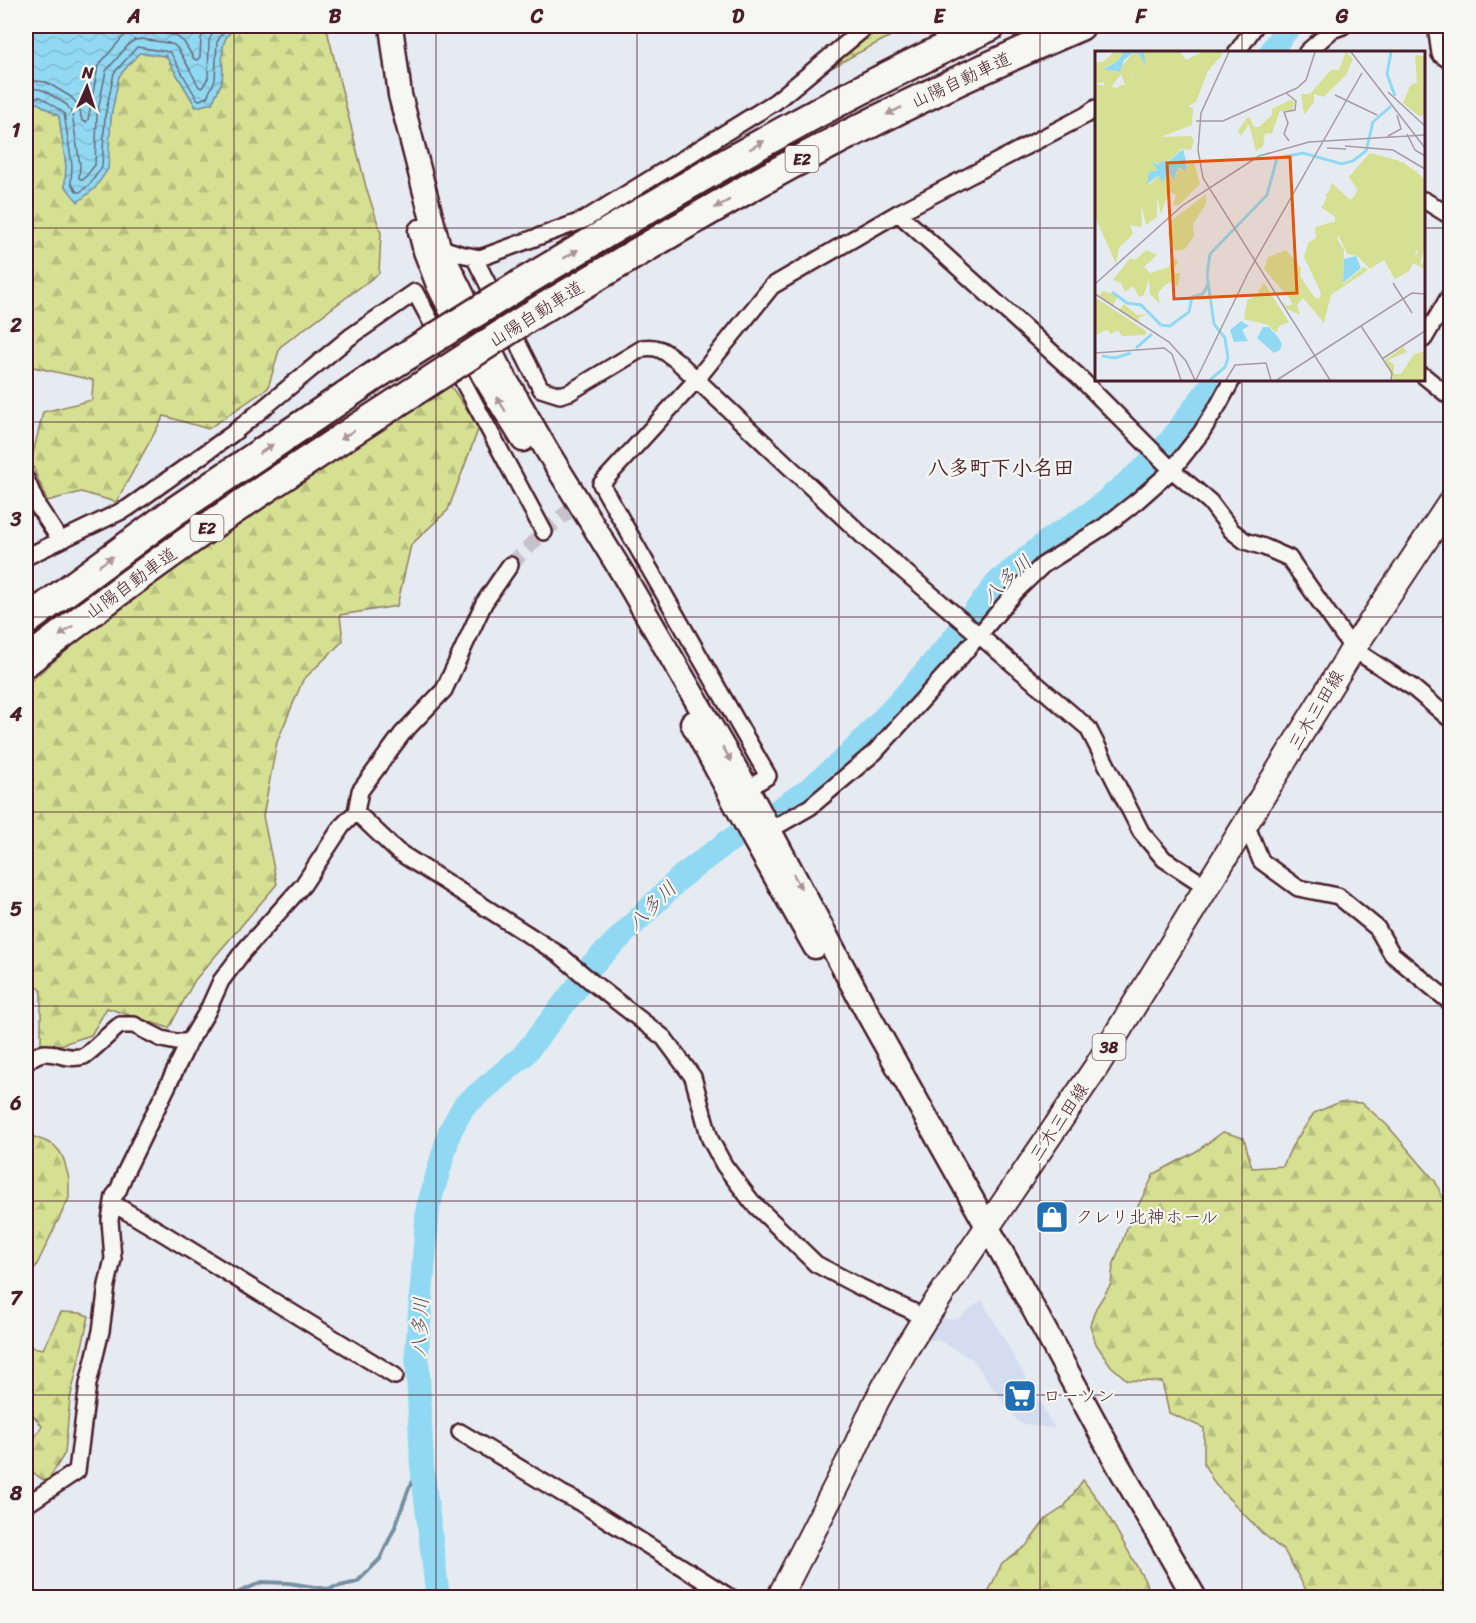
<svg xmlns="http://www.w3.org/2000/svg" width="1476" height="1623" font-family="Sriracha,'Klee One',sans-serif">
	<defs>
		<pattern id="forest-firs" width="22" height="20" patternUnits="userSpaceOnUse" patternTransform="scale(1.5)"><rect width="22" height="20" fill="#d5e093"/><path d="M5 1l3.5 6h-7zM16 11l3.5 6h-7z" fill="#b8c07f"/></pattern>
		<pattern id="water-waves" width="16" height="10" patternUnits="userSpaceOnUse" patternTransform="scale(1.5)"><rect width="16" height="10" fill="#91d9f2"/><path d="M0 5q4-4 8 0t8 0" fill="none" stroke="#7fbad0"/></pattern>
	</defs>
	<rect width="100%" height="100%" fill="#e6ebf1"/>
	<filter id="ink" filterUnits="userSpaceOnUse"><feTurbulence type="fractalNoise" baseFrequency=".0167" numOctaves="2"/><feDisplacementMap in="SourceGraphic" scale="12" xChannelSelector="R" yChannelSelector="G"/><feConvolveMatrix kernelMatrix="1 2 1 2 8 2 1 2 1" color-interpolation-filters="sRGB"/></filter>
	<g filter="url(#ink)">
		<path fill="#d3ddef" d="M982,1300l73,129 -36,-6 -47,-64 -34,-19h-10l14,-23 3,2h9l6,-2z"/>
		<path fill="url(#forest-firs)" stroke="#90805f" stroke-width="1.5" d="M237,26h89l40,161 15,46 -2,40 -99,74 -12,41 -60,41 -44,-13 -48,86 -35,-10 -34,9 -16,-39 12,-50 49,-12 1,-20 -60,-13 -7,-9v-255h12l21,13 7,50 -1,20 44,-47 2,-23 8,-40 20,-23 27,3 30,51 16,-4c3,-7 8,-16 10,-23 3,-22 -7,-38 15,-54z
			M873,26h37l-54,28 -69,39z
			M450,385l29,42 -31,83 -37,35 -14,61 -57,9 3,26 -40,39 -26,62 -14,74 14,68 -82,96 -26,48 -62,-20 -16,27 -31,10 -19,-1v-54l-15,-14v-291l131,-111z
			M1340,1102l22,1 25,22 48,56 15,32v384h-140l-25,-45 -24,-20 -46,-48 -11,-20v-36l-35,-15 -7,-31 -35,-2 -16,-14 -15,-22 -6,-19 6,-17 15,-24 2,-18 14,-38 27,-54 41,-22 28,-20 21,6 8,30 31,-2 9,-20 22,-33z
			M26,1134l19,7 9,4 6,7 4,8 5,19v19l-43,89z
			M61,1312l19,1 9,3 -19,83 -5,54 -18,29c-5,-3 -13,-7 -15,-12 -10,-18 1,-29 10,-44l-16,-19v-61l17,3z
			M1083,1480l21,28 50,89h-168l16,-34 24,-17 20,-27 18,-12z"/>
		<path fill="url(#water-waves)" stroke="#758fa2" stroke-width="1.5" d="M26,26h211c-22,16 -12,32 -15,54 -2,8 -7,16 -10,23l-16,4 -30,-51 -27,-3 -20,23 -8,40 -3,53 -13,19 -17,14 -13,-16 1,-20 -7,-50 -21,-13h-12z"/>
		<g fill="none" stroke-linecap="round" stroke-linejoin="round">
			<path stroke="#66697b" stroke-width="1.5" d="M26,80l20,2 25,15 8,9 3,15 4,1 2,-2 10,-54 23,-27 7,-6 13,-3 33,5 10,7 10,17 3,1 3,-3 1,-19 6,-12
				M26,89h13l6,2 22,14 5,9 8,51 -1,13 4,2 12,-15 2,-50 9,-44 24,-28 5,-3 6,-1 27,4 6,2 4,4 11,19 10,19 3,1 6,-10 1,-38 8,-14
				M26,97h15l23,16 8,52 -1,18 6,9h3l10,-8 12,-17 3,-51 9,-43 23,-26 33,5 27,47 3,1 7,-3 8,-17 2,-38 10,-16"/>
			<path stroke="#758fa2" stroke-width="4" d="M231,1598l6,-5 25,-11 27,1 38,6 30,-7 23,-23 15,-32 14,-39 13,-22"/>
			<path stroke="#91d9f2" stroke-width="24" d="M1271,52l11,-17 9,-9
				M438,1598l-16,-132 -5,-116 11,-143 22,-76 14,-25 59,-50 55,-70 13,-20 91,-90 44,-33 57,-36 24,-16 42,-36 50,-53 52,-60 47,-60 51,-42 46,-30 52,-44 23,-25 42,-57 2,-4"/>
			<path stroke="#c7c2c9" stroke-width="15" stroke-dasharray="15 8" stroke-linecap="butt" d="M510,565l34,-33 57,-48"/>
			<g stroke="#4a1f2b" stroke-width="20">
				<path id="street" d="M1436,26l4,28 10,7
					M1237,52l18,-26
					M1307,52l25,-22 11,-4
					M1424,200l26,16
					M898,213l180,163 94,94 38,32 22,29 13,10 19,6 25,11 64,91 59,38 38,32
					M439,247l21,7 20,4 104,-38 191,-118 92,-76
					M474,257l67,132 19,6 10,-3 73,-44c16,-2 21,3 33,12l188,177 224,191 53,104 23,27 43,28
					M1424,339l26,-44
					M1424,376l26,21
					M26,479l11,26 23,35
					M26,557l102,-49 104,-74 118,-97 65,-45 129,240
					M740,794l28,-18 -167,-292 96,-105 75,-93 126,-73 188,-98 10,-7
					M356,812l41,39 163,104 33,28 71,55 29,39 17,62 14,26 28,37 64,62 44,23 52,24 12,9
					M1246,824l15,37 37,27 40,8 39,32 15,26 58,48
					M770,830l40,-23 65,-55 78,-86 63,-75 27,-26 62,-39 32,-25 35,-31 29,-37 18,-29 13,-24
					M26,1063c22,-22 34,0 58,-7 5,-2 29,-26 36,-31h14l28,14 14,3h13
					M114,1204l52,31 229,141
					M460,1432l103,62 16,8 152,96
					M26,1505l51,-34 11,-87 13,-53 6,-46 6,-26 -3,-39 4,-24 4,-5 7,-18 64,-131 18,-30 14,-31 21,-28 61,-68 39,-59 14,-14 4,-21 42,-57 42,-44 40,-87 26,-38"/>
			</g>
			<g stroke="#4a1f2b" stroke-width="27">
				<path id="secondary" d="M391,26l9,69 39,152 59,119 48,83 77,125 125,216 119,222 167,298 84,155 77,133
					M420,231l5,20 13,34 45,90 40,65
					M692,723l63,118 60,106"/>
			</g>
			<g stroke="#4a1f2b" stroke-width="28">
				<path id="primary" d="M779,1598l73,-143 24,-53 28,-50 20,-32 171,-251 258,-420 97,-146"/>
			</g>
			<g stroke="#4a1f2b" stroke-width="33">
				<path id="highway" d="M521,284c153,-92 307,-183 470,-258
					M535,313c85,-50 169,-101 255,-148 95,-51 192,-97 290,-139
					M26,621l149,-110 204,-138
					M26,662c55,-43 111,-85 168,-125 66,-46 134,-90 202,-134"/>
			</g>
			<use href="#street" stroke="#f6f6f2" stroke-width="15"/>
			<use href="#secondary" stroke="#f6f6f2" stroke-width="22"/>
			<use href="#primary" stroke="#f6f6f2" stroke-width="24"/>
			<use href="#highway" stroke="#f6f6f2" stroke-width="28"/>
			<g stroke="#4a1f2b" stroke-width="33" stroke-linecap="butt">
				<path id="highway-bridge" d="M379,373l142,-89
					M396,403l139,-90"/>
			</g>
			<use href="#highway-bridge" stroke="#f6f6f2" stroke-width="28"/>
		</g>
		<defs><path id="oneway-solid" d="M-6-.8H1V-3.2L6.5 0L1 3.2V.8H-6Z" transform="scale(1.5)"/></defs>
		<g fill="#a99598">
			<use href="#oneway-solid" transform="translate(894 111) rotate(154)"/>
			<use href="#oneway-solid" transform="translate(757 145) rotate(-30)"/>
			<use href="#oneway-solid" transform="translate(722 204) rotate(151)"/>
			<use href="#oneway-solid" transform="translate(571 254) rotate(-31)"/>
			<use href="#oneway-solid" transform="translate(501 404) rotate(-122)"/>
			<use href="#oneway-solid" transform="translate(347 435) rotate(147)"/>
			<use href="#oneway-solid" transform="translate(266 449) rotate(-34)"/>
			<use href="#oneway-solid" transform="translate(106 561) rotate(-36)"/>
			<use href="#oneway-solid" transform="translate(66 631) rotate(143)"/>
			<use href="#oneway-solid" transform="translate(727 754) rotate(60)"/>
			<use href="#oneway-solid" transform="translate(797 881) rotate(62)"/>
		</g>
	</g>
	<path fill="none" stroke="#4a1f2b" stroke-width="1.5" stroke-opacity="0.55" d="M234,26v1572M436,26v1572M637,26v1572M839,26v1572M1040,26v1572M1242,26v26M26,228h1070M1424,228h26M1242,380v1218M26,422h1424M26,617h1424M26,812h1424M26,1006h1424M26,1201h1424M26,1395h1424"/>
	<defs>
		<g id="shop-square" transform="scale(1.725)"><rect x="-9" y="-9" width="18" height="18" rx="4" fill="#1f6fb2" stroke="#f6f6f2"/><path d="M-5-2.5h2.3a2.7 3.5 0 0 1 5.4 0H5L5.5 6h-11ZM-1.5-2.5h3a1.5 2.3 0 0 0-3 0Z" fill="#fff"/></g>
		<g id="supermarket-square" transform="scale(1.725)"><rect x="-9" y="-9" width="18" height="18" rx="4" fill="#1f6fb2" stroke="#f6f6f2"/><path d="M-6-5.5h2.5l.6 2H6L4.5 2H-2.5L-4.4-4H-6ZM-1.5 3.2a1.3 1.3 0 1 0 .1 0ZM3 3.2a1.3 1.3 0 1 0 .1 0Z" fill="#fff"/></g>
	</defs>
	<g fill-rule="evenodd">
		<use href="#shop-square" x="1052" y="1217"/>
		<use href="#supermarket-square" x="1020" y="1396"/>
	</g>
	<g text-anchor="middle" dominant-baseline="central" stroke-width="4.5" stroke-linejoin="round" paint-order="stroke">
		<g fill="#f6f6f2" stroke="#7e6067" stroke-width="1.5">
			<rect x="785.5" y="146" width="33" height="26" rx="4.5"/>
			<rect x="190.5" y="515" width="33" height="26" rx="4.5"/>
			<rect x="1092.5" y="1034" width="33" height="26" rx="4.5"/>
		</g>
		<g font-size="16" font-weight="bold" fill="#4a1f2b">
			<text x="802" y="159">E2</text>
			<text x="207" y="528">E2</text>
			<text x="1109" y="1047">38</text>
		</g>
		<g font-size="18" fill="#4a1f2b" stroke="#f6f6f2">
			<text transform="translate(961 80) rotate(-25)">山陽自動車道</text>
			<text transform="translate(536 314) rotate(-32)">山陽自動車道</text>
			<text transform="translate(131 583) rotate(-36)">山陽自動車道</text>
			<text transform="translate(1316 710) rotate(-59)">三木三田線</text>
			<text transform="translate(1059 1122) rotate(-56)">三木三田線</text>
		</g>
		<g font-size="18" fill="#4a1f2b" stroke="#f6f6f2" text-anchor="start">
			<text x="1075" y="1217">クレリ北神ホール</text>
			<text x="1043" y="1396">ローソン</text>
		</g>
		<g font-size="20" font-style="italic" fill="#5c4e5d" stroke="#f6f6f2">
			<text transform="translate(1007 579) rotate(-43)">八多川</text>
			<text transform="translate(652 906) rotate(-45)">八多川</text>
			<text transform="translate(420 1327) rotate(-87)">八多川</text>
		</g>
		<g font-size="21" font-weight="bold" fill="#4a1f2b" stroke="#f6f6f2">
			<text x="1001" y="468">八多町下小名田</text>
		</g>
	</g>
	<g transform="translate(1095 51)">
		<rect width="330" height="330" fill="#e6ebf1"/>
		<path d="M64,1h10l-29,71 -4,36 -14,15 -27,12v-102l34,6 4,-18 13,-5zM275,102l34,10 21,16v68l-9,4 -7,20 -14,8 -11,-19 -14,9 -13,-13 -10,-2 -10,-22 -10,-3v-6l8,-1v-5l-14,-10 6,-5 -1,-8 5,-3 1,-8 18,17 3,-2 5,-8 -9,-13z" fill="#d5e093"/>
		<path d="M19,1h9l-4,8 -15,8 10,1 2,4 17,-20 8,2 4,11 -1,-14h15l-12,15 -14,5 -4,18 -8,11 -9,-4 8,-12h5l-4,-11 -9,12 -1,11 -8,-15 -8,2v-22h8zM72,1h13l6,8 16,-8h20v3l-14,16 -12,31 -8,4 5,2 -1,17 -31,12 30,-1 3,5 -3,9 -10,-1 -13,13 -10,3 -4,-5 3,9 -7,3 -1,13 9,-9 6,4 4,-8 5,7 3,-2 2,-10 5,4 10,-12 7,25 -21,21h-6l3,-10 -7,-3 -8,22 -4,-18v21l-11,8 -5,-21 1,23 -12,-2 3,9 -14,14 -3,16 -21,-47v-35l33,-16 8,-21 1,-23 -5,-11zM251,1l7,7 -7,16 -22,22 -10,-3v8l-10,13 -3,-21h9l21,-24h8zM320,4l10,1v59l-6,1 -16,-13 7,-17 7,-4zM195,49l5,1 -3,9 -12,1 -8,22 -7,1 -2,12 -7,5 -7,-27 -8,12 -3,-5 8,-12 3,-2 5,10h5l13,-12v-6zM275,102l27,7 22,13 -15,-5 -1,18 7,4 4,20 11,-7 -3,9 -8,3 2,8 9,-8 -7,13 -10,-3 -5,-15 -14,-6 8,-19 -2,-15 -16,2 -5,13 1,15 -8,6 -15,2 -10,-12 -20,13 10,-26 18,17 3,-2 5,-8 -9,-13zM111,143v10l-13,20 1,12 -9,13 -10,2 -7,-16 3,-14zM231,173l14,7 -3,8 7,11 -1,34 21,-17 4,3 -37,25 -7,28 -21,-25 -6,7 3,10 -13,-6 -5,-8 6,5 4,-2 -2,-5 -26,-30 4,-12 18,-7 15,18 -1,8 14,21 5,2 2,-6 -17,-36 4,-14 8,-5 -1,-11zM284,184l12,15 3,-9 8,6 2,3 -11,5 3,6 21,-7 2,-7 -10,3 1,-3 15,-3 -5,21 5,-4v8l-12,-6 -4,8 -14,8 -11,-19zM51,199l11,5 -13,12 6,6 19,-6 3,-11 6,6 -7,11h9l-2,12 -2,1 -2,-6 -10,6 -6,7 2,11 -10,-10 -1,-15 -5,16 -5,2 -6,-11 -8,6 -4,-9 -8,-3 17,-22 5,2zM169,232l25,39 -10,4 -3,7 -8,-8 -24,-6 3,-19 8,-4zM8,240l15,5 -5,9 3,3 4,1 4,-5 13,11 11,-1 -10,4 2,6 -7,-4 -34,-24zM1,247l50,33v4l-24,1 -4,-6 -7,4 -4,-4 -12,5zM308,296l4,5 -19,8 6,5v9h7l13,-20 11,-3v29h-32l-8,-20z" fill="#d5e093"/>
		<path d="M307 129a8 8 0 1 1 16 0a8 8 0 1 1-16 0ZM282 134a9 9 0 1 1 18 0a9 9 0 1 1-18 0ZM282 173a12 12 0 1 1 24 0a12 12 0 1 1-24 0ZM302 186a9 9 0 1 1 18 0a9 9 0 1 1-18 0Z" fill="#d5e093"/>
		<path d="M28,1h21l2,14 -7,-12 -6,-1 -9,7 -4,12 -16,-3 15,-9zM88,98l4,15 -2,7 -7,-4 -4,13 -6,-8 -5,10 -5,-6 -11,8 2,-12 8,-2 -5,-9 6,4 4,-4 6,1zM261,205l5,12 -18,15 1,-24zM146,270l8,5 -7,4 6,11 -14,1 -4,-12zM168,276h6l8,9 5,8 -2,6 -6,3 -17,-15z" fill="#91d9f2"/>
		<path fill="none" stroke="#91d9f2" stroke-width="3" d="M296,1l-4,22 8,22M17,241l15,11 14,2 20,20 9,1 19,-14 3,-15 11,-3 5,-10M41,297l16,-14M7,305l13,2 16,-5M115,329l15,-13 3,-9 -3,-20 -11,-14 -7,-49 3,-21 57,-59 10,-37 26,-5 39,11 11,-3 13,-10 7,-29 18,-16"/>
		<path fill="none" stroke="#a899a2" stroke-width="1.5" d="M134,1l-28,61 -3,37 5,28 127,202M256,1l74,96M293,41l37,34M191,42l10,8 -1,9 -11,2 4,11 -4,11 5,7M240,44l42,20M101,70h27l74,-33 9,-8 9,-28M312,83l8,16 10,6M293,85l13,-7 -4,-14M250,95l48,4 32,19M232,97l19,1M298,232l19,30M0,233l88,-79 76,-49 50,-14 116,-7M0,243l74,48 17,19 9,19M266,275l31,47 -1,7M0,302l69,-5 8,6 9,26M287,308l43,-28M101,329l52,-107 114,-200M131,329l9,-15 31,-2 5,17M182,329l135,-87 13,1"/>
		<path fill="#e0560e" fill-opacity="0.15" stroke="#e0560e" stroke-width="3" d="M195,106l7,136 -123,6 -7,-136z"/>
		<rect width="330" height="330" fill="none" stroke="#4a1f2b" stroke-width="3"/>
	</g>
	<rect width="1476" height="1623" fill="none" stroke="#f6f6f2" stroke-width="66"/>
	<g transform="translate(87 87) rotate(3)" stroke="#f6f6f2" stroke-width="4.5" paint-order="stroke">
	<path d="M0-4.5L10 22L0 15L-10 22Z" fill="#4a1f2b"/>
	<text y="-9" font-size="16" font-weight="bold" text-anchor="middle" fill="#4a1f2b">N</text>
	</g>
	<rect x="33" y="33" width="1410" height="1557" fill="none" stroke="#4a1f2b" stroke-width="2"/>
	<g font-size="20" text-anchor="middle" font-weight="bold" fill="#4a1f2b">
		<text x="134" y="23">A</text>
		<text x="335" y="23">B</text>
		<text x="537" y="23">C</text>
		<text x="738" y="23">D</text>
		<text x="939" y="23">E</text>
		<text x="1141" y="23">F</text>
		<text x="1342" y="23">G</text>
		<text x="16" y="137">1</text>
		<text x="16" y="332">2</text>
		<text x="16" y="526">3</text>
		<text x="16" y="721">4</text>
		<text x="16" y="916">5</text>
		<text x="16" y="1110">6</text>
		<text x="16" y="1305">7</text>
		<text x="16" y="1500">8</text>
	</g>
</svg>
